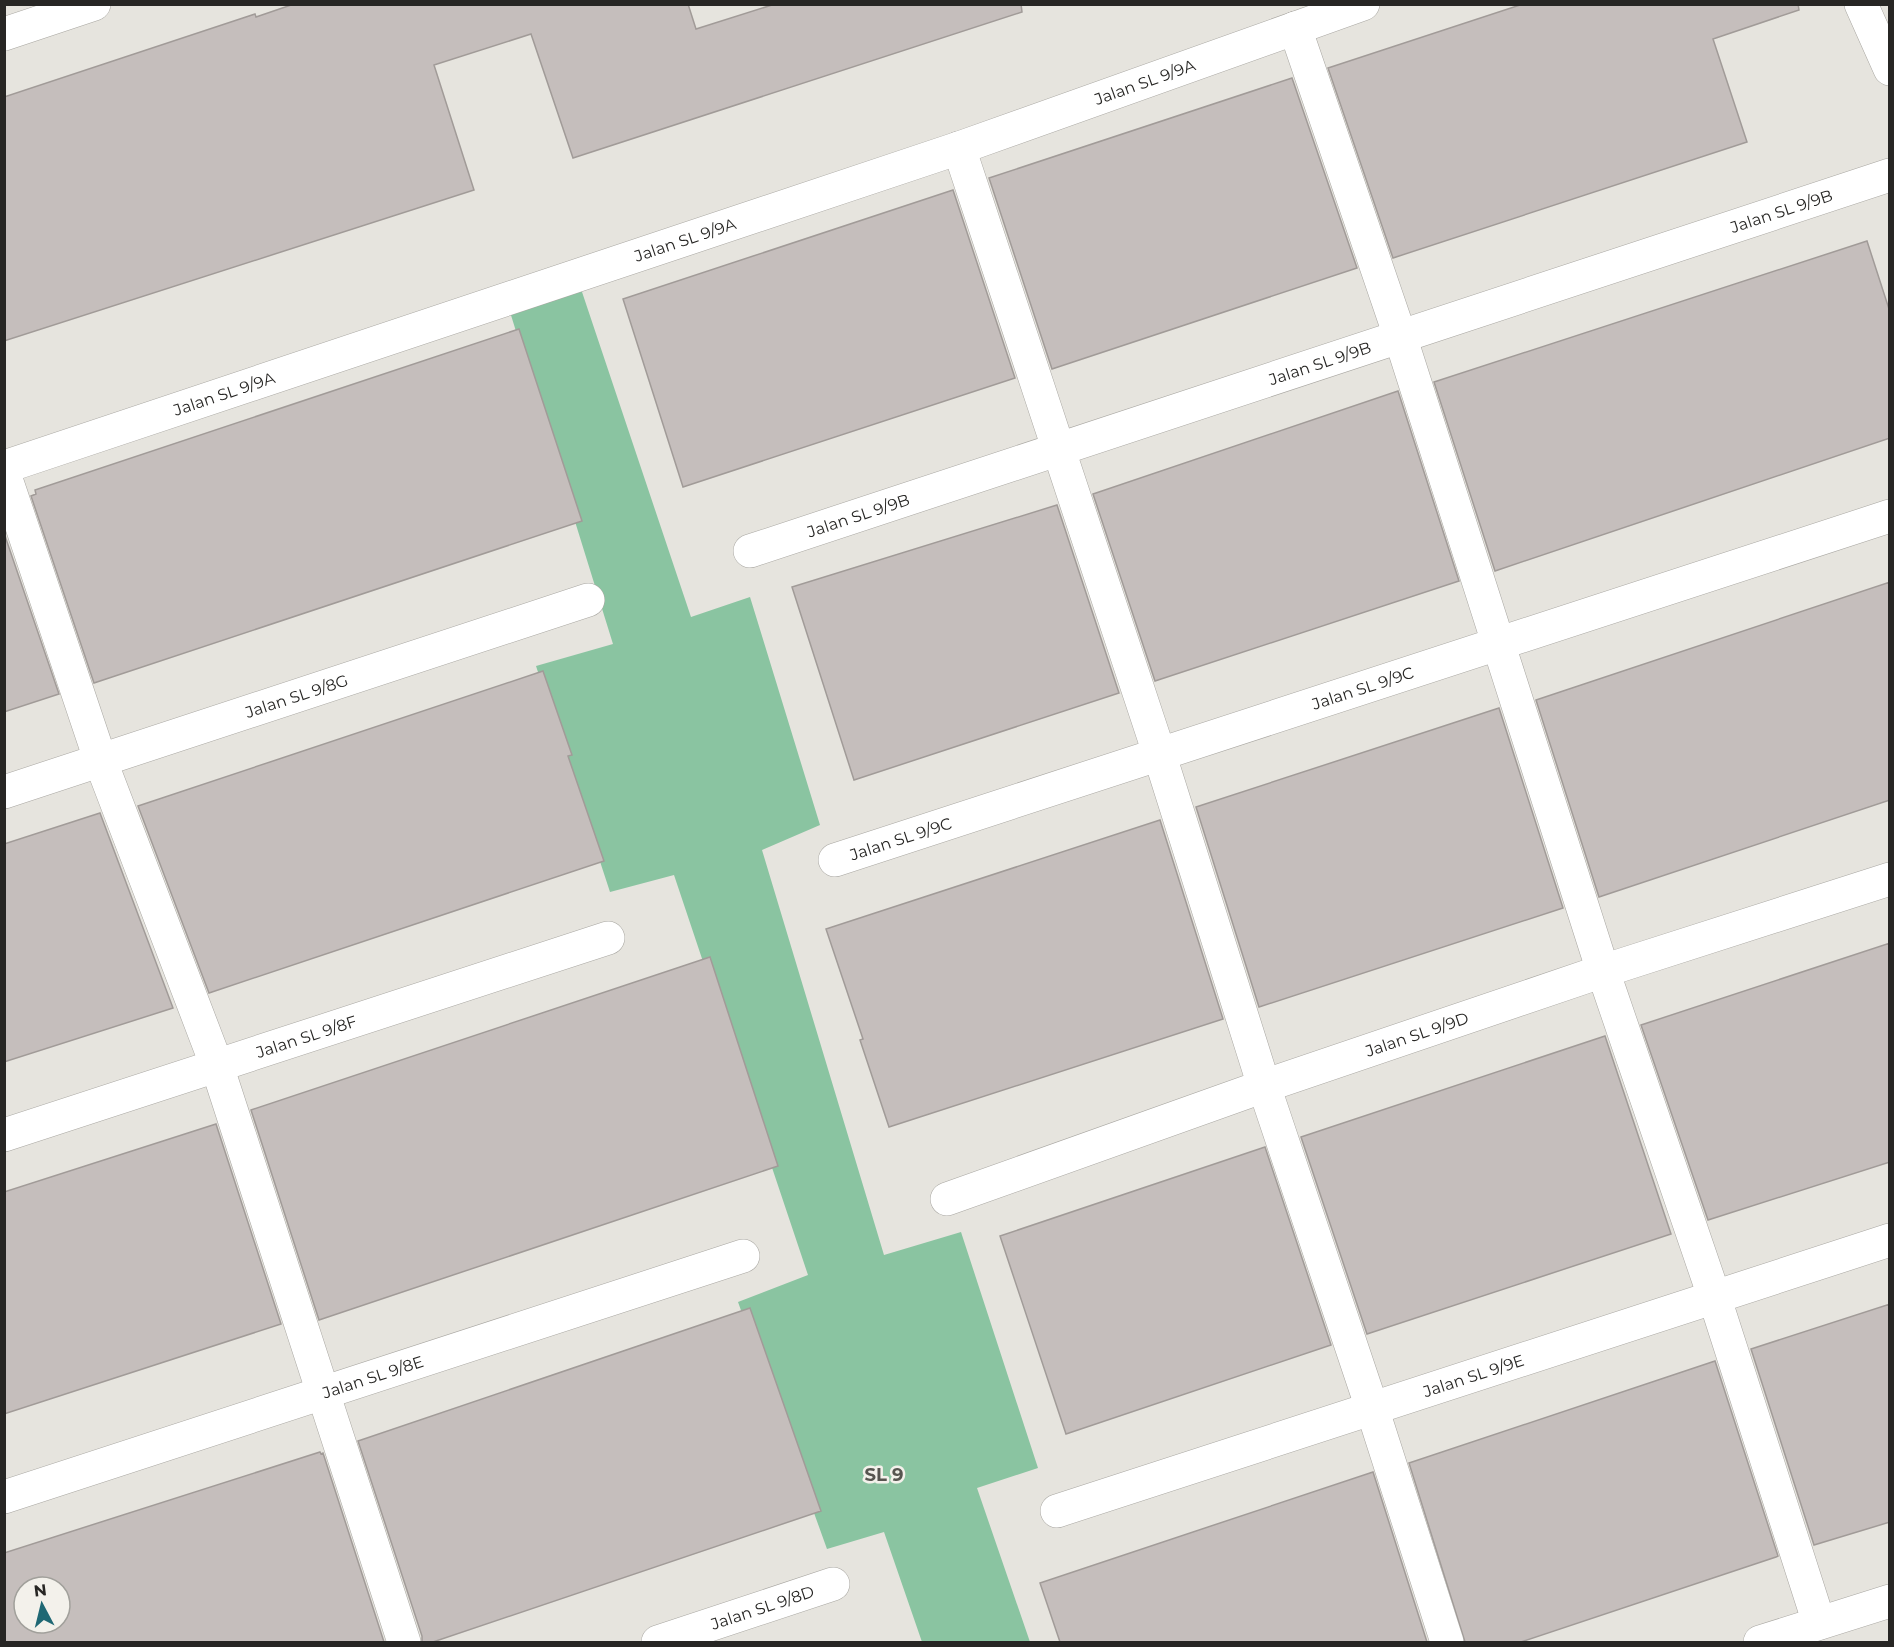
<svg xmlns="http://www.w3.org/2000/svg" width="1894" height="1647" font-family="Montserrat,sans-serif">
	<rect width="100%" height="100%" fill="#e6e4de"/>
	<path fill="#8ac4a1" d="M579,283l112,334 59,-20 70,228 -58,25 122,405 77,-23 77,236 -61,20 53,154h-108l-38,-110 -57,17 -89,-247 70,-27 -134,-400 -64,17 -74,-226 77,-22 -107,-345z"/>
	<path fill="#c5bebc" stroke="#a19b98" stroke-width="1.5" fill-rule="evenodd" d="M294,4h394l8,25 79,-25h246l1,8 -449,146 -42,-124 -97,31 40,125 -470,151v-244l251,-83 1,3z
		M1523,4h275l1,6 -86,29 34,103 -354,116 -65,-190z
		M1292,78l65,190 -305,101 -63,-191z
		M953,190l62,188 -332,109 -60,-188z
		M1867,241l23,71v126l-395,133 -61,-189z
		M519,329l63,192 -488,162 -63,-187 5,-2 -1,-4z
		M1398,391l61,190 -304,100 -62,-187z
		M1057,505l62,188 -265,87 -62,-193z
		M4,533l55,161 -55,18z
		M1890,582v218l-291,97 -63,-197z
		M543,671l29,84 -4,1 36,105 -395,132 -71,-187z
		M1499,708l64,200 -304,99 -63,-200z
		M100,813l73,195 -169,54v-218z
		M1160,820l63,199 -334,108 -29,-87 3,-1 -37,-110z
		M1890,943v219l-182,58 -67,-195z
		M710,957l68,209 -459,154 -68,-210z
		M1605,1036l66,198 -304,100 -66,-197z
		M216,1124l65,200 -277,90v-222z
		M1265,1147l66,198 -265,89 -66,-198z
		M1890,1304v218l-76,23 -63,-196z
		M750,1308l71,203 -388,131h-11v-6l-64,-195z
		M1715,1361l63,195 -2,1 -255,85h-56l-56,-179z
		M320,1452l1,2 2,-1 61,189h-380v-89zM24,1587h36v36h-36z
		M1373,1472l54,170h-367l-20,-59z"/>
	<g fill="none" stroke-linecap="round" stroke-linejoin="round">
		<g stroke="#a9a7a2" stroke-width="34">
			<g id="minor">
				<path d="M1861,4l29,65"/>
				<path d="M1295,28l105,308 203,635 111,325 105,327"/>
				<path d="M4,34l90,-30"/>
				<path d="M959,148l200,605 105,333 108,322 75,234"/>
				<path id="s1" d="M4,467l955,-319 404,-144"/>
				<path d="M4,473l97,289 116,304 187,576"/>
				<path id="s2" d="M750,551l1140,-376"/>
				<path id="s3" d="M4,792l584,-192"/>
				<path id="s4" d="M835,860l1055,-344"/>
				<path id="s5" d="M4,1135l604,-197"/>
				<path id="s6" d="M947,1199l317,-113 339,-115 287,-92"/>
				<path id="s7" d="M4,1497l739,-241"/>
				<path id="s8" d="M1057,1511l833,-271"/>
				<path id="s9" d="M658,1642l175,-58"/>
				<path d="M1760,1642l130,-41"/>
			</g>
		</g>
		<use href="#minor" stroke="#fff" stroke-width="33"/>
	</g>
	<g text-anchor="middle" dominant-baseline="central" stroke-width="5" stroke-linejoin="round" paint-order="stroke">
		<g font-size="16" fill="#272624" stroke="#f3f1eb">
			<text stroke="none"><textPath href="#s1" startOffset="1204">Jalan SL 9/9A</textPath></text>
			<text stroke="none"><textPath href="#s2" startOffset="1086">Jalan SL 9/9B</textPath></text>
			<text stroke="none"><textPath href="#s1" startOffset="718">Jalan SL 9/9A</textPath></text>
			<text stroke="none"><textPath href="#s2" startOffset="600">Jalan SL 9/9B</textPath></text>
			<text stroke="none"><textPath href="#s1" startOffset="232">Jalan SL 9/9A</textPath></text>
			<text stroke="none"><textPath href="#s2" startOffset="114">Jalan SL 9/9B</textPath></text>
			<text stroke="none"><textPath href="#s4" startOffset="555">Jalan SL 9/9C</textPath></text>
			<text stroke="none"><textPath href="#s3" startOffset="308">Jalan SL 9/8G</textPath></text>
			<text stroke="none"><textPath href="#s4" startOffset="69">Jalan SL 9/9C</textPath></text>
			<text stroke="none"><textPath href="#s6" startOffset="498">Jalan SL 9/9D</textPath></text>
			<text stroke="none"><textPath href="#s5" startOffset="318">Jalan SL 9/8F</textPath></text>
			<text stroke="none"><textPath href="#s8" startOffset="438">Jalan SL 9/9E</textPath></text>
			<text stroke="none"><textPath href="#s7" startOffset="388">Jalan SL 9/8E</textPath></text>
			<text stroke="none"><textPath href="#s9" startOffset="110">Jalan SL 9/8D</textPath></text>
		</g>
		<g font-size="18" font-weight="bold" fill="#575550" stroke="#f3f1eb">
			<text x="884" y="1475">SL 9</text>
		</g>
	</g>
	<rect width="1894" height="1647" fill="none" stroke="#272624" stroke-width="12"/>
	<g transform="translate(42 1605) rotate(353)"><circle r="28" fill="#f3f1eb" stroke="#a1a09b" stroke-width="1.5"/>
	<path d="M0-4.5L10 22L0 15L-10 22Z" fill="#1f6874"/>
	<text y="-9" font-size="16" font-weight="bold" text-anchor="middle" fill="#272624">N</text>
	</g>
</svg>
